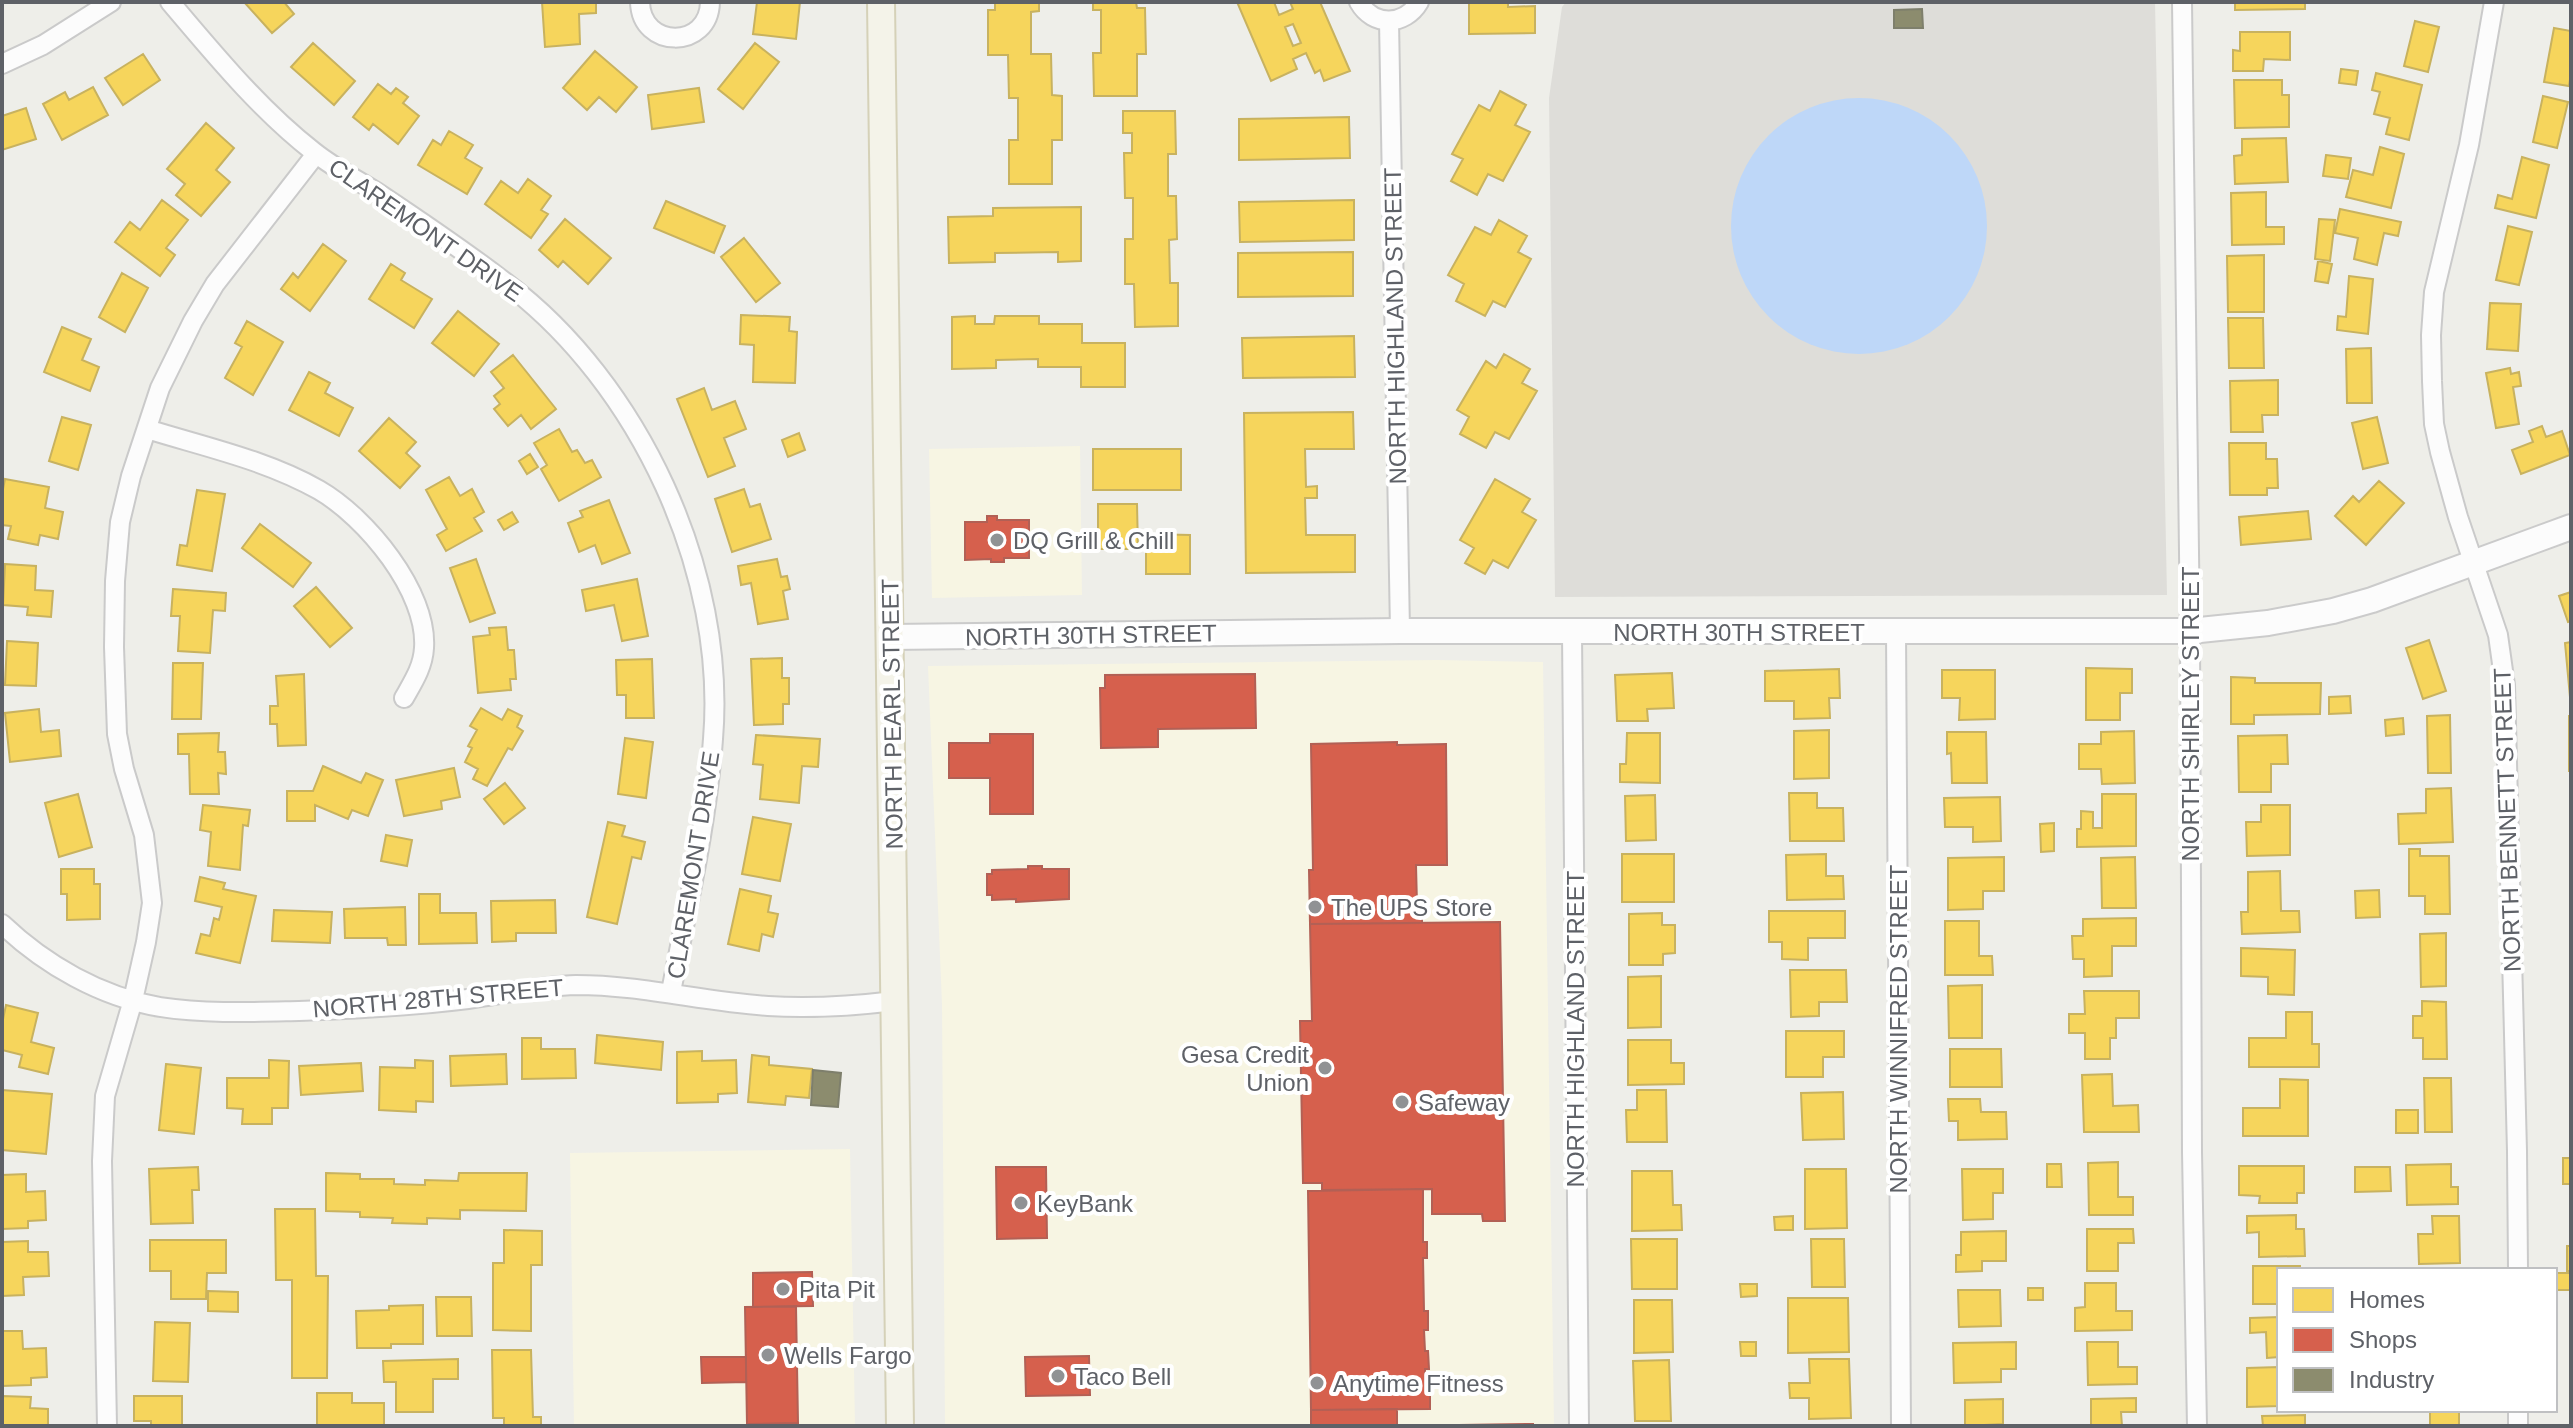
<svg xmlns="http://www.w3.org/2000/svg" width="2573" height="1428" font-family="Arial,sans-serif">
	<rect width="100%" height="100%" fill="#eeeee9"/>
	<path fill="#f7f5e3" d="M1080,446l2,149 -150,3 -3,-149z
		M1437,660l106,2 11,764h-609l-3,-422 -14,-338z
		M850,1149l5,277h-281l-4,-273z"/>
	<path fill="#deddd9" d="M1566,2h589l12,593 -612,2 -6,-499 13,-91z"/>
	<path fill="#bed7f8" d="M1731 226a128 128 0 1 1 256 0a128 128 0 1 1-256 0Z"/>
	<path fill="#f6d55c" stroke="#c8b25f" stroke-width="2" fill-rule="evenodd" d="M244,2h40l10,12 -22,19z
		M542,2h54v11l-17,1 1,30 -35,3z
		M757,2h43l-4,37 -43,-5z
		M995,2h44v9l-8,1v42h20l1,41 10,1v44h-10v44h-43v-44h9v-42h-9l-1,-43h-20v-45h7z
		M1093,2h43l1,6h8l1,46h-9v42h-43l-1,-43h8v-43h-8z
		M1237,2h37l5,13 14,-6 -3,-7h30l30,69 -26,10 -4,-11 -5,3 -9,-20 -13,6 4,10 -26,12zM1293,24l8,19 -8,3 -8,-19z
		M1469,2h39v5l27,-1v27l-66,1z
		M2235,2h70v7l-70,1z
		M2415,21l24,6 -11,45 -24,-6z
		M2554,28l17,3v42l-2,13 -25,-4z
		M2240,32h50v28l-26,-1 -1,12h-30v-21l7,1z
		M313,43l42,38 -21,24 -43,-38z
		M755,43l24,19 -36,47 -25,-20z
		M595,51l42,36 -21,25 -17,-15 -12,13 -24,-22z
		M143,54l17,26 -37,25 -18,-27z
		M2341,69l17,2 -2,14 -17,-2z
		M2376,73l46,12 -13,55 -23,-6 4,-16 -16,-4 6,-22 -8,-2z
		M2234,80h48v15h7v32l-54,1z
		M378,84l13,10 5,-6 12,9 -5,6 16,13 -21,28 -25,-20 -4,6 -16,-13z
		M93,87l15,28 -46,25 -19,-36 22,-12 4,8z
		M699,88l5,34 -52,7 -4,-34z
		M1500,91l26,14 -11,20 15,7 -27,49 -15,-7 -11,21 -26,-14 12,-22 -11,-5 27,-49 11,6z
		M2543,96l25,6 -11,46 -24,-6z
		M26,108l10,31 -34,11v-34z
		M1123,111h52l1,43h-8v42h8l1,43 -8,1 1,43h8v43l-43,1 -1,-43h-9v-45h8v-41h-8l-1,-45h8v-20h-9z
		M1349,117l1,41 -111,2v-41z
		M206,123l28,25 -18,22 14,12 -29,34 -25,-21 9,-11 -18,-15z
		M449,131l24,14 -8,13 17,10 -15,26 -49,-29 15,-25 8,5z
		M2286,138l2,44 -53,2 -1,-28 8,-1v-16z
		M2380,147l24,7 -13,54 -45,-11 7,-27 20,5z
		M2326,155l25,3 -3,21 -25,-3z
		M2522,157l27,8 -13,53 -41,-10 3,-13 14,4z
		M528,179l23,17 -10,14 7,4 -17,24 -46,-34 16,-23 17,12z
		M2266,192v35h18v17l-52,1 -1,-52z
		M162,200l26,20 -22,28 9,7 -15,21 -45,-34 15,-20 10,8z
		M1354,200v40l-114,2 -1,-40z
		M666,201l59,25 -11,27 -60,-25z
		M1081,207v54l-23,1v-10l-63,1v9l-46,1 -1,-46 45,-1v-8z
		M2340,209l61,13 -3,14 -14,-3 -7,32 -23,-6 4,-21 -23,-5z
		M565,219l46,39 -23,26 -25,-23 -5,6 -19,-17z
		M2319,219l16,1 -5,41 -15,-2z
		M1499,220l28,16 -9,16 13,7 -26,48 -12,-6 -8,15 -29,-15 8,-17 -16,-9 27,-48 16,8z
		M2508,226l24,6 -13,53 -23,-5z
		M744,238l36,45 -24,19 -35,-45z
		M323,244l23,17 -36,50 -29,-22 12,-16 5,5z
		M1353,252v44l-115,1v-44z
		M2264,255v57h-36l-1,-56z
		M2318,261l14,3 -4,19 -13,-2z
		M391,264l14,9 -4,7 31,19 -18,29 -45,-29z
		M122,273l26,15 -23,44 -26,-15z
		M2349,276l24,3 -5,55 -31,-4 1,-14 8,1z
		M2490,303l31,1 -3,47 -31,-2z
		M458,311l41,33 -25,32 -42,-33z
		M741,315l49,2 -1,14 8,1 -2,51 -42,-1 1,-37 -14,-1z
		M975,316v8h19l1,-8h44v8h43v19h43v44h-44v-20h-43v-8l-42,1v8l-44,1v-52z
		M2228,318h35l1,50h-35z
		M247,321l36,21 -30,53 -28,-17 17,-31 -7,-4z
		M62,327l29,12 -9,21 17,7 -9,24 -46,-19z
		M1354,336l1,41 -112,1 -1,-40z
		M2371,348l1,55h-25l-1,-54z
		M1504,354l26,15 -8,14 15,8 -28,48 -14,-7 -9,16 -26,-14 9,-17 -12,-7 29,-49 10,7z
		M513,355l43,54 -25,20 -10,-14 -13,11 -14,-17 6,-5 -6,-8 10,-8 -13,-16z
		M2510,368l1,6 8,-2 2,14 -8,1 6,37 -23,4 -10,-55z
		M309,372l21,11 -5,10 28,15 -14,28 -50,-26z
		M2278,380v35h-16l1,17h-32l-1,-51z
		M704,388l8,22 23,-9 11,28 -22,9 11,28 -27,11 -31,-78z
		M1353,412l1,37h-49l1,38 11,-1v12h-12l1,37h49v37l-109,1 -2,-160z
		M62,417l29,8 -13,45 -29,-9z
		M2377,417l11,46 -25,6 -11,-46z
		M389,418l27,24 -10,11 14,13 -20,22 -41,-37z
		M2542,426l4,11 16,-6 8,24 -49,19 -9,-24 21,-8 -4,-11z
		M559,429l13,23 5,-2 8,13 7,-3 9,17 -42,24 -18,-32 6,-4 -13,-22z
		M799,433l6,17 -17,7 -6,-17z
		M2229,443h37v16h11l1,29h-11v7h-37z
		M1093,449h88v41h-88z
		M530,454l8,13 -11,7 -8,-13z
		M449,477l11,19 12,-7 12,23 -10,6 8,13 -36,20 -9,-16 10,-6 -21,-39z
		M5,479l44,8 -4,21 18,4 -5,27 -18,-4 -2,10 -30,-6 3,-13 -9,-1v-31z
		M1495,479l35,20 -8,13 14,8 -28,48 -15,-8 -8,14 -20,-11 9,-15 -14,-8z
		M2379,481l25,22 -38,42 -31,-29 18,-20 6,6z
		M744,489l6,18 10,-3 11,35 -39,13 -17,-53z
		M197,490l28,4 -13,77 -35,-6 3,-20 7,1z
		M609,500l21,53 -28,11 -7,-19 -16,7 -11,-29 15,-6 -3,-6z
		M1098,504h39l1,45h-40z
		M2308,511l3,28 -70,6 -2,-28z
		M512,512l6,10 -14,8 -6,-10z
		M260,524l51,39 -18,24 -51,-39z
		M1146,534l44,1v39h-44z
		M476,559l19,54 -25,9 -20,-54z
		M777,559l4,18 6,-1 3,13 -7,2 5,28 -30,5 -7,-41 -10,2 -3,-19z
		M5,564l31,2 -1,24 18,1 -2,26 -24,-2 1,-8 -25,-2z
		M637,579l11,57 -26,5 -8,-36 -28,6 -4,-21z
		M316,587l36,41 -22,19 -36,-41z
		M173,589l53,4 -1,18 -12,-1 -3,43 -32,-2 2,-35h-9z
		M2571,592v29l-3,1 -9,-26z
		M506,627l2,23h6l2,29h-6l1,11 -33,3 -5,-56 17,-2 -1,-7z
		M2429,640l17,51 -23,8 -17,-51z
		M7,641l31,2 -2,43 -31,-1z
		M2571,642v55h-1l-5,-54z
		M782,658v20h7v26h-6v20l-29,1 -3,-66z
		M652,659l2,59h-28v-23h-9l-1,-35z
		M173,663h30l-2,56h-29z
		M2086,668l46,1v24h-12v27h-34z
		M1839,669l1,29h-11l1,20 -36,1v-18h-29v-30z
		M1942,670h53v49l-36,1 1,-22h-18z
		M1672,673l2,35 -27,1 1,12h-31l-2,-46z
		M304,674l2,71 -28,1 -1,-22h-7v-18h8l-2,-30z
		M2231,677l24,1v5h66l-1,31 -66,1v9h-23z
		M2350,696l1,17 -22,1v-17z
		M481,708l21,12 6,-11 14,7 -5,11 6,4 -11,19 -4,-2 -21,38 -14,-7 5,-10 -13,-7 7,-14 -4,-2 9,-16 -7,-4z
		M39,709l2,23 18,-2 2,26 -51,6 -5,-49z
		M2450,715l1,58h-23l-1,-57z
		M2569,716h2v55h-2z
		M2403,718l1,16 -18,2 -1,-16z
		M1829,730v48l-35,1v-48z
		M2134,731l1,52 -33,1 -1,-15h-22v-25h22v-12z
		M1947,732h39l1,51h-35l-1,-30 -4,1z
		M219,733l-1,19h7l1,22 -8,-1 1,21h-29l-1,-40h-11v-20z
		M1627,733h33v50l-40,-1v-18h6z
		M756,735l64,4 -2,28 -16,-1 -3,37 -39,-4 3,-34 -10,-1z
		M2287,735l1,29h-17v28h-32l-1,-56z
		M625,738l28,4 -7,56 -28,-4z
		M323,766l38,17 5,-10 17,7 -15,36 -16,-6 -4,9 -33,-14v16h-28v-30h26z
		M454,768l6,29 -19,4 1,8 -38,7 -8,-36z
		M505,783l20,25 -21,16 -20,-25z
		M2451,788l2,54 -54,2 -1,-30 28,-1v-24z
		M1789,793h28v15h26l1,33h-54z
		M78,794l14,53 -33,10 -14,-54z
		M2102,794h34v52l-59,1v-18h4v-18l12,1v16h9z
		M1655,795l1,45 -30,1 -1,-45z
		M2000,797l1,44 -28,1v-15h-28l-1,-29z
		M203,805l47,5 -2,16 -5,-1 -3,45 -32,-4 3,-34 -11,-2z
		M2261,805h29v50l-43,1 -1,-34h15z
		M753,817l38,7 -11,57 -38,-7z
		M608,822l17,4 -3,10 23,6 -4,17 -9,-2 -15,67 -30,-7z
		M2054,823v28l-13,1 -1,-28z
		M386,835l26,5 -5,26 -26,-5z
		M2409,849h11v7h29l1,58h-25v-18h-16z
		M1622,854h52v48h-52z
		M1826,854v22h17l1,23 -57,1 -1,-45z
		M2004,857v34h-21v18l-35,1v-52z
		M2135,857l1,51h-34l-1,-50z
		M61,869h33v15h6v35l-33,1v-26h-6z
		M2280,871l1,40h18l1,21 -58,2 -1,-22h7v-40z
		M200,877l25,6 -2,6 33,7 -16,67 -44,-10 5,-19 9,2 4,-18 5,2 3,-13 -27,-6z
		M740,889l31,7 -3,16 10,2 -5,23 -11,-3 -3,17 -31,-7z
		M2379,890l1,27 -24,1 -1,-27z
		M419,894h21v19h36l1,30 -58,1z
		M555,900l1,33h-40v8l-24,1 -1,-41z
		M405,907l1,38h-18l-1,-7h-42l-1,-29z
		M274,910l58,2 -2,31 -58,-2z
		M1769,911h76v27h-37v22l-26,-1v-17h-13z
		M1662,913v12h13v28l-12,1v11h-34v-51z
		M2136,918v28h-24v30l-28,1v-18h-11l-1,-23h11v-17z
		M1945,921h34v35h13l1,19h-48z
		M2446,933v53l-25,1 -1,-53z
		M2241,948l54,2 -1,45 -26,-1v-17l-27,-1z
		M1790,970h56l1,32h-28v14l-28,1z
		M1661,976v51l-33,1v-51z
		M1982,985v53h-33l-1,-52z
		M2084,991h55v27h-23v20h-6v21h-25v-26h-16v-19h16z
		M2422,1001l24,1 1,57h-24v-21h-10v-22h9z
		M6,1005l32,8 -7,29 23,6 -6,26 -29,-7 3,-12 -20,-5v-26z
		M2286,1012h26v32h7v23h-70v-29h37z
		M1786,1031h58v26h-21v20h-37z
		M597,1035l66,7 -2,28 -66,-7z
		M522,1038h19v11h34l1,29 -54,1z
		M1628,1040h43v23h13v21l-56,1z
		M1950,1049h51l1,38h-52z
		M702,1051v10l34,-1 1,33 -19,1v8l-41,1v-51z
		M506,1054l1,30 -56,2 -1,-30z
		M752,1055l17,2v8l43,4 -3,29 -23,-2 -1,9 -37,-3z
		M269,1060l20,1 -1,47h-16v16h-30l1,-15 -16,-1v-30h42z
		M415,1060l18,1v41l-17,-1v11l-37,-2 1,-43 35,1z
		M361,1063l2,28 -62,4 -2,-29z
		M166,1064l35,4 -7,66 -35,-4z
		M2112,1074l1,32 25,-1 1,27h-55l-2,-57z
		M2424,1078h27l1,54h-27z
		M2280,1079l28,1v56h-65v-28h37z
		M2,1090l50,4 -6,60 -44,-4z
		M1637,1090h29l1,52h-40l-1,-32h11z
		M1843,1092l1,47 -41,1 -2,-47z
		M1948,1099h32l1,13h25l1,27 -49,1v-19h-9z
		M2396,1110h22v23h-22z
		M2563,1158h8v26h-8z
		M2118,1162v35h15v18h-44l-1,-52z
		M2047,1164h14l1,23h-15z
		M2451,1164v23h7v17l-51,1 -1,-40z
		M2239,1166h65v27h-7v10h-38l1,-7 -21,-1z
		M198,1167l1,23h-7l1,33 -42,1 -2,-55z
		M2355,1167h35l1,24 -36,1z
		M1805,1169h41l1,59 -42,1z
		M1962,1169h41v24h-10v26l-30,1z
		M1632,1171h40l1,34h8l1,25 -50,1z
		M326,1173l34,1v5h34v5l31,1v-5l33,1 1,-8h68l-1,38 -66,-1v9l-33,-1v6l-35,-1 1,-5 -33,-1v-5l-34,-1z
		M26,1174v18l19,-1 1,29 -18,1v7l-26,1v-54z
		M275,1209h40l1,67h12l-1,102h-35v-98h-16z
		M2296,1215v14h8l1,27 -46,1v-25l-12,1v-17z
		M1793,1216v14h-18l-1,-13z
		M2432,1216h27l1,47 -41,1 -1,-30h15z
		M2087,1229h46l1,14h-16v28h-31z
		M504,1230l38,1v34h-11v66l-38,-1v-67h11z
		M2006,1231v30h-24v10l-26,1v-17h5v-23z
		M1631,1239h46v50h-45z
		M1811,1239h33l1,48h-33z
		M150,1240h76v33h-19l-1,26h-35v-28h-21z
		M28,1241v11h20l1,24 -26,1 1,18 -22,1v-54z
		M2567,1246h4v25h-4z
		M2253,1266h47v4h-21v34h-26z
		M2555,1273h16v17h-16z
		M2085,1283h31v28h16v19l-57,1v-23l10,-1z
		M1740,1284h17v12l-16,1z
		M2028,1288h15v12h-15z
		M1958,1290h42l1,36 -42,1z
		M208,1291l30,1v20l-30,-1z
		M436,1297h35l1,39h-35z
		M1788,1298h60l1,54 -61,1z
		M1634,1300h38l1,52 -39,1z
		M423,1305v39h-32v4h-34l-1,-37 33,-1v-4z
		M2279,1317v40l-12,1 -1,-26 -16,1v-15z
		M155,1322l35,1 -2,59 -35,-1z
		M2,1331h20l1,18 23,-1 1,29 -16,1v7l-29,1z
		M1740,1342h16v14h-15z
		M2016,1342v27h-15v13l-47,1 -1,-40z
		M2087,1342h31v25h19v17l-49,1z
		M492,1350h39l2,67h8v9h-37v-8h-11z
		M458,1359v20h-25v33h-37v-30h-12l-1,-21z
		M1809,1359h40l2,59 -42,1v-21h-19l-1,-15h21z
		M1669,1360l2,61h-36l-2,-60z
		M2279,1367v39l-32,1v-39z
		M317,1393h35v10h32v23h-67z
		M2,1396l29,1 -1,11 18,1v17h-46z
		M134,1396h48v30h-31v-5h-17z
		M2136,1398v14h-15l1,14h-31v-27z
		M2003,1399v25l-38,2v-26z
		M2430,1410h29v16h-29z
		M2305,1415v11h-42l-1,-10z"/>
	<path fill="#d6604d" stroke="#b26055" stroke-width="2" d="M987,516h10v4h32v38h-25v4h-13v-3l-26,1v-38h22z
		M1255,674l1,54 -98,1v18l-57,1 -1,-60h5v-13z
		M990,734h43v80h-43v-36h-41v-35h41z
		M1397,742v3l49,-1 1,121h-31l1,40h5v18l-112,1 -1,-54h4l-2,-126z
		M1028,866h14v3h27v30l-53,3v-3l-24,1v-5h-5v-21h5v-4l36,-1z
		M1500,922l5,299h-22l-1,-7h-50v-25l-110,1v-7h-19l-3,-162h12l-2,-97z
		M996,1167h50l1,71 -50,1z
		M1423,1189v53h4v16h-4l1,53h4v19h-4l1,21h3l1,18h-4v21h5v19l-119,1 -3,-219z
		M812,1272l1,34 -60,1v-34z
		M796,1306l2,117 -51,1 -2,-117z
		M1089,1356l1,39 -64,1 -1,-39z
		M701,1357h45v25l-44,1z
		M1397,1409v17h-86v-16z
		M1533,1424v2h-74v-1z"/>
	<path fill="#8c8c6e" stroke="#7e7f6c" stroke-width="2" d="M1922,9l1,19h-29v-18z
		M813,1070l28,3 -3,34 -27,-2z"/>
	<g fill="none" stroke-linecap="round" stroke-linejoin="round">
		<g stroke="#cacaca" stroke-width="22">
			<path id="minor" d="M170,2c45,53 89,107 144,150 20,16 45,29 67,43 42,28 85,57 125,88 133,100 221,289 207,456 -6,85 -26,169 -42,253
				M640,2c1,47 69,48 70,0
				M1359,2c14,25 46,24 60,0
				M2182,2l8,629 2,521 5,274
				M2494,2l-25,143 -35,147 -3,43 1,46 2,43 6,28 18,65 40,118 7,50 12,466 1,119
				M1389,21l11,610
				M2,64l41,-19 68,-43
				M147,429c58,18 119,31 172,61 47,27 109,102 105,158 -1,19 -11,34 -20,50
				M1896,631l5,795
				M1572,633l7,793
				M2,924c43,41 99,73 158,83 46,7 94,5 139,4 57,-2 113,-5 169,-12 36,-5 72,-13 108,-14 65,0 128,17 192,21 43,3 85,0 127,-5
				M2518,1410v16
				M107,1426l-5,-265 3,-65 28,-96 13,-58 6,-39 -8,-68 -20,-66 -7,-35 -3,-87 1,-66 5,-59 11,-46 29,-88 33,-67 22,-37 101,-130"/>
		</g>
		<g stroke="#cbcbcb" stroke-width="28">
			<path id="secondary" d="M891,637l509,-6h790l78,-8 65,-12 39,-11 199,-73"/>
		</g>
		<g stroke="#d5d1b8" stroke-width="30">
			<path id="primary" d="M881,2l19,1424"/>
		</g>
		<use href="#minor" stroke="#fcfcfc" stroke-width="18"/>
		<use href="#secondary" stroke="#fcfcfc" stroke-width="24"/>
		<use href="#primary" stroke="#f4f3e9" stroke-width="26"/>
	</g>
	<g fill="#909294" stroke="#fff" stroke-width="3">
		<circle cx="997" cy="540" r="8"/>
		<circle cx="1315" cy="907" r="8"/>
		<circle cx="1325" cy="1068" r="8"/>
		<circle cx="1402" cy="1102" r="8"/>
		<circle cx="1021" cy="1203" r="8"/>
		<circle cx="783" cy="1289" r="8"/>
		<circle cx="768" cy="1355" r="8"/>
		<circle cx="1058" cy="1376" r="8"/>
		<circle cx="1317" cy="1383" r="8"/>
	</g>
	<g text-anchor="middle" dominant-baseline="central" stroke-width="8" stroke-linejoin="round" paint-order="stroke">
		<g font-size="24" fill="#5e6167" stroke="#fff">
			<text transform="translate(426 230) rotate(35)">CLAREMONT DRIVE</text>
			<text transform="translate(1395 326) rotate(-91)">NORTH HIGHLAND STREET</text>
			<text x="1739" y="632">NORTH 30TH STREET</text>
			<text transform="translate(1091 635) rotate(-1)">NORTH 30TH STREET</text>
			<text transform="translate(892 714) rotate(-91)">NORTH PEARL STREET</text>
			<text transform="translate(2190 714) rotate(-90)">NORTH SHIRLEY STREET</text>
			<text transform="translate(2507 820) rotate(-92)">NORTH BENNETT STREET</text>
			<text transform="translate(693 865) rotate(-81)">CLAREMONT DRIVE</text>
			<text transform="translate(438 998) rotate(-5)">NORTH 28TH STREET</text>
			<text transform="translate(1575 1029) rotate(-90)">NORTH HIGHLAND STREET</text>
			<text transform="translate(1898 1029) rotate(-90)">NORTH WINNIFRED STREET</text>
		</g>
		<g font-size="24" fill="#5e6167" stroke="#fff" text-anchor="start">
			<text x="1013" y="540">DQ Grill &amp; Chill</text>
			<text x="1331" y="907">The UPS Store</text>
			<text x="1309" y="1054" text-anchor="end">Gesa Credit<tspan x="1309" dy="28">Union</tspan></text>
			<text x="1418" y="1102">Safeway</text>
			<text x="1037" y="1203">KeyBank</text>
			<text x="799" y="1289">Pita Pit</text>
			<text x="784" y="1355">Wells Fargo</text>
			<text x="1074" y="1376">Taco Bell</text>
			<text x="1333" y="1383">Anytime Fitness</text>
		</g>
	</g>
	<rect width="2573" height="1428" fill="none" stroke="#5e6167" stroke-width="8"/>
	<rect x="2277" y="1268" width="280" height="144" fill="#ffffff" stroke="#bfc0c2" stroke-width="2"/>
	<rect x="2293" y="1288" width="40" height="24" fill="#f6d55c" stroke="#bfc0c2" stroke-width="2"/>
	<text x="2349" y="1308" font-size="24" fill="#5e6167">Homes</text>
	<rect x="2293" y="1328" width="40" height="24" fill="#d6604d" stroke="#bfc0c2" stroke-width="2"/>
	<text x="2349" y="1348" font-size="24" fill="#5e6167">Shops</text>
	<rect x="2293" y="1368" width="40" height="24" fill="#8c8c6e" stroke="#bfc0c2" stroke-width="2"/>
	<text x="2349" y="1388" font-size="24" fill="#5e6167">Industry</text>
</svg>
